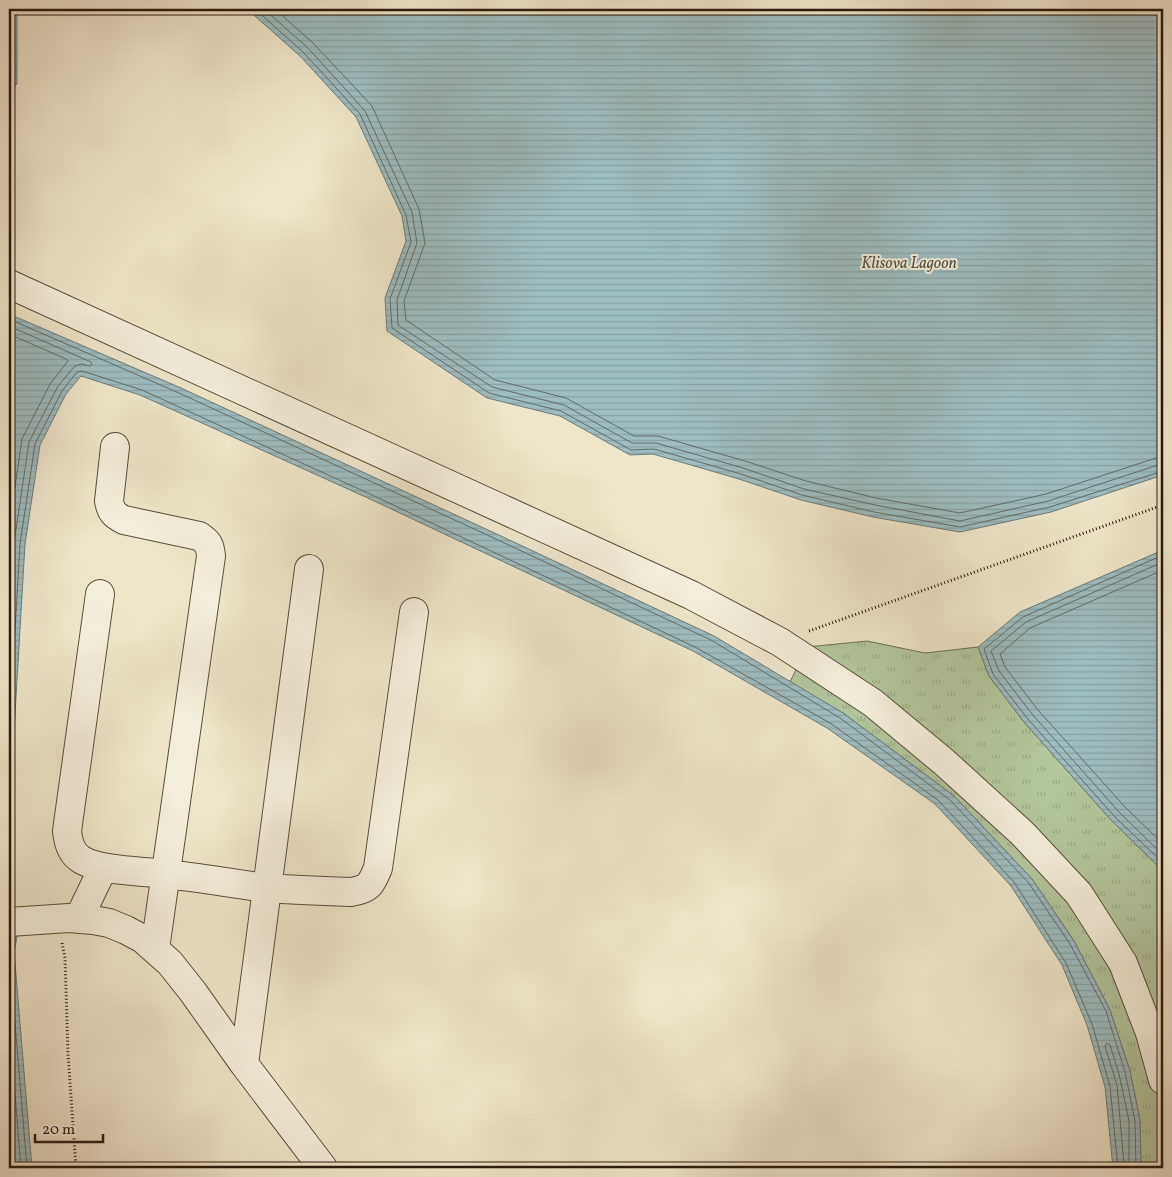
<svg xmlns="http://www.w3.org/2000/svg" width="1172" height="1177" font-family="Vollkorn,serif">
	<defs>
		<pattern id="grass-tufts" width="24" height="20" patternUnits="userSpaceOnUse" patternTransform="scale(1.25)"><rect width="24" height="20" fill="#b3c69c"/><path d="M3 7l-1-3M5 7V3M7 7l1-3M15 17l-1-3M17 17v-4M19 17l1-3" fill="none" stroke="#9aaa85"/></pattern>
		<pattern id="water-rules" width="6" height="5" patternUnits="userSpaceOnUse" patternTransform="scale(1.25)"><rect width="6" height="5" fill="#9ebdc1"/><path d="M0 2.5h6" fill="none" stroke="#88a2a5"/></pattern>
	</defs>
	<rect width="100%" height="100%" fill="#eee6cb"/>
	<filter id="stains"><feTurbulence type="fractalNoise" baseFrequency=".004" numOctaves="4"/><feColorMatrix values="0 0 0 0 .2 0 0 0 0 .09 0 0 0 0 .02 0 0 0 .5 -.17"/></filter>
	<radialGradient id="worn" r=".72"><stop offset=".6" stop-color="#630" stop-opacity="0"/><stop offset="1" stop-color="#630" stop-opacity=".3"/></radialGradient>
	<path fill="url(#grass-tufts)" stroke="#6e7055" d="M867,641l58,12 53,-6 11,29 35,46 87,98 46,45 6,15v288h-22l-1,-48 -10,-49 -20,-61 -36,-69 -42,-62 -78,-83 -111,-83 -53,-31 17,-35z"/>
	<path fill="url(#water-rules)" stroke="#6f7b79" d="M9,9h8v75l-8,7z
		M247,9h916v466l-112,37 -91,20 -87,-15 -72,-17 -62,-21 -86,-25 -23,1 -70,-39 -73,-18 -100,-67 -2,-33 21,-57 -4,-25 -46,-99 -56,-61z
		M9,314l172,74 320,148 213,100 129,77 111,83 78,83 42,62 36,69 20,61 10,49 1,48h-28l-8,-81 -18,-62 -25,-60 -51,-79 -76,-82 -108,-76 -134,-77 -323,-152 -230,-104 -59,-19 -15,18 -26,51 -15,99 -16,272z
		M1163,550v330l-6,-15 -46,-45 -87,-98 -35,-46 -11,-29 42,-35z
		M18,933l-4,18 18,217h-23v-234z"/>
	<g fill="none" stroke-linecap="round" stroke-linejoin="round">
		<path stroke="#646b68" stroke-width="1" d="M255,9l48,43 57,62 46,101 5,27 -21,57 2,29 97,65 72,18 70,39 23,-1 87,25 61,21 72,17 86,15 90,-20 113,-36
			M264,9l44,39 57,63 47,101 5,31 -20,57 1,25 94,62 72,18 68,38h24l87,25 61,21 71,16 85,16 88,-20 110,-36 5,-1
			M275,9l38,34 59,63 47,103 6,34 -21,58 2,19 89,60 71,18 68,38h24l87,25 61,20 70,17 84,15 86,-19 110,-36 7,-1
			M9,85l3,-4v-72
			M9,319l170,74 319,147 213,100 129,78 110,82 78,82 42,62 36,67 19,61 10,49 1,47
			M9,326l82,36 1,2 -2,2 -9,-2 -6,2 -17,20 -29,56 -15,101 -5,88
			M9,334l57,25 2,2 -18,23 -28,55 -13,89
			M1163,555l-140,62 -39,32 9,25 34,44 88,99 46,44 2,5
			M1163,562l-137,60 -35,29 8,20 33,43 87,98 44,43
			M1163,570l-133,58 -30,26 5,13 33,43 87,97 38,37
			M9,734l11,-190 15,-100 27,-53 15,-19 5,-1 60,19 230,105 323,152 135,76 108,77 76,82 52,81 26,61 18,62 8,82
			M9,939l2,2 -2,10 18,217
			M9,1021l12,147
			M9,1114l4,54
			M1125,1168l1,-2 -2,-2 -7,-79 -12,-39 2,-3 3,2 9,29 10,47v43l-2,2 2,2"/>
		<g stroke="#5a4c3d" stroke-width="30">
			<path id="minor" d="M9,284l682,311 89,47 93,61 71,59 79,72 56,60 44,69 27,70 13,47
				M115,447l-6,54c2,11 5,14 15,19l75,16c9,6 11,9 12,20l-56,393
				M100,594l-33,237c1,11 4,23 15,29 19,11 60,11 82,14 35,3 69,10 103,14 28,2 56,3 84,4 18,-3 20,-7 27,-24l36,-256
				M79,918l24,-50
				M9,922l60,-4 24,2 16,3 17,7 17,9 27,24 23,29 51,72 79,104
				M244,1064l65,-495"/>
		</g>
		<path stroke="#29190e" stroke-width="3" stroke-dasharray="1 2.5" stroke-linecap="butt" d="M809,631l354,-126
			M62,943l3,15 3,96 8,114"/>
		<use href="#minor" stroke="#f4efdd" stroke-width="28"/>
	</g>
	<g text-anchor="middle" dominant-baseline="central" stroke-width="4" stroke-linejoin="round" paint-order="stroke">
		<g font-size="16" font-style="italic" fill="#52524d" stroke="#f4efdd">
			<text x="909" y="264">Klisova Lagoon</text>
		</g>
	</g>
	<rect width="1172" height="1177" fill="none" stroke="#eee6cb" stroke-width="30"/>
	<rect x="10" y="10" width="1152" height="1157" fill="none" stroke="#29190e" stroke-width="2.5"/>
	<rect x="15" y="15" width="1142" height="1147" fill="none" stroke="#29190e"/>
	<path d="M35 1134v8h68v-8" fill="none" stroke="#29190e" stroke-width="2.5"/>
	<text x="42" y="1134" font-size="15" fill="#29190e" stroke="#f4efdd" stroke-width="4" paint-order="stroke">20 m</text>
	<rect width="100%" height="100%" filter="url(#stains)"/>
	<rect width="100%" height="100%" fill="url(#worn)"/>
</svg>
